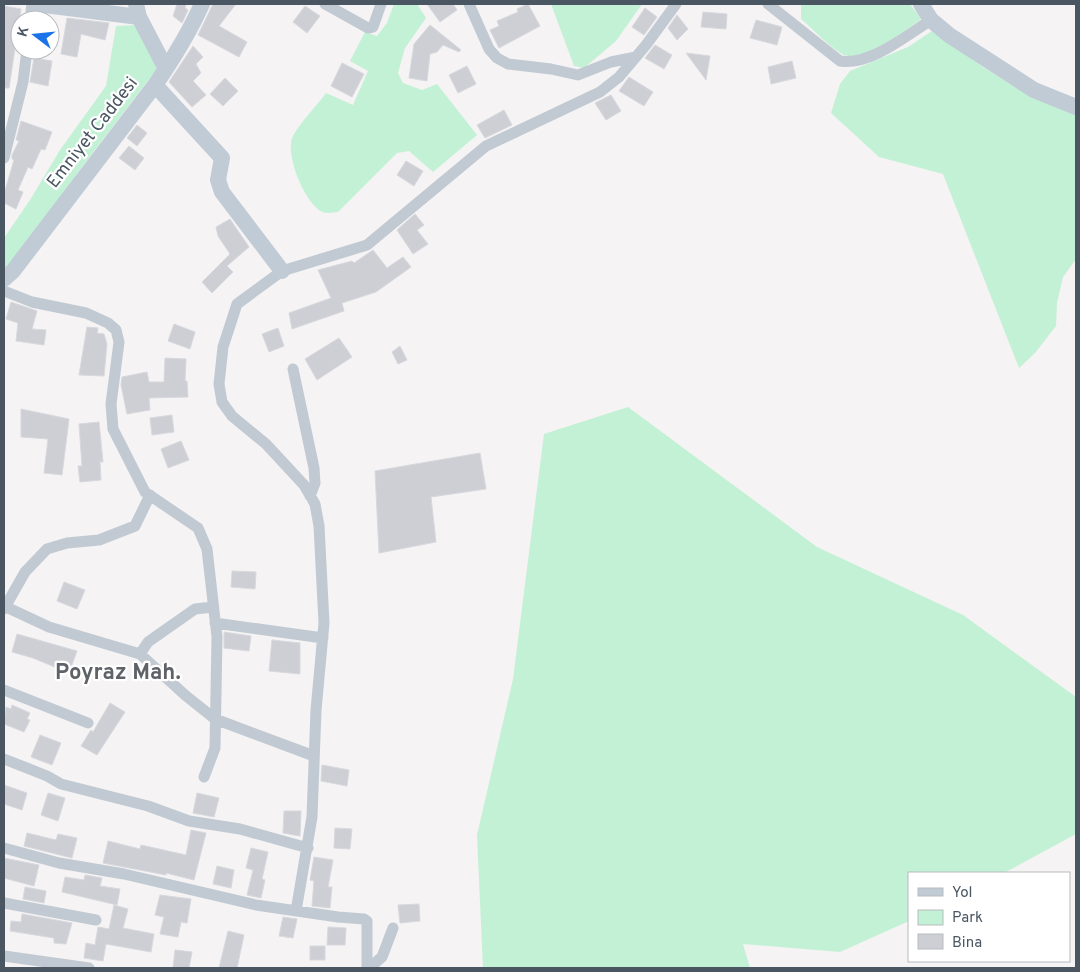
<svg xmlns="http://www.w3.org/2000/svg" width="1080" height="972" font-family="Overpass,sans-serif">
	<rect width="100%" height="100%" fill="#f5f3f3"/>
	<path fill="#c3f1d5" d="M394,4h23l9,14 -21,30 -7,25 5,10 19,7 15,-6 40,51 -44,37 -24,-21 -12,2 -59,59c-4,0 -11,2 -15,0 -18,-7 -39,-59 -30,-76 8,-15 23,-29 33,-43l27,12 15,-34 -18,-10 15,-29 12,4 10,-13z
		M551,4h91l-26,37 -32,27 -10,-2z
		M801,4h109l11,15c-14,11 -60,46 -79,35 -15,-9 -28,-24 -41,-35z
		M138,25l18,39v6l-77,101 -65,92 -10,8v-33l26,-38 30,-50 46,-64 10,-60z
		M932,31l51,36 45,28 48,20v144l-13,18 -6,26 -1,23 -21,27 -16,15 -76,-194 -64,-17 -48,-44 9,-29 10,-13 58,-24z
		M628,407l189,140 146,68 113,82v137l-72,39h-95v48l-69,31 -97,-8 7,24h-267l-6,-133 36,-156 31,-245z"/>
	<path fill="#cdcfd5" stroke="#d7d9de" d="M177,4h9l-1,4 3,2 -6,13 -9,-7z
		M213,4h23l-17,22 28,16 -8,15 -41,-22z
		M427,4h26l4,6 -17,12z
		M528,4l12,22 -41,22 -9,-18 9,-4 -2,-5 21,-9 -1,-3z
		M4,6l17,3 -12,79h-5z
		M305,6l15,10 -13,17 -14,-11z
		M645,8l12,9 -13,18 -12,-8z
		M703,12l24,2 -1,15 -25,-2z
		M677,15l11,14 -11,11 -9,-12z
		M67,18l42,5 -4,17 -24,-6 -4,23 -16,-3z
		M756,20l26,7 -5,18 -27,-7z
		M430,25l31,25 -2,2 -16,-7 -6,7 -7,2 -3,27 -18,-3 5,-34z
		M655,45l17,10 -8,14 -19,-11z
		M193,46l10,11 -7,7 5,9 -8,8 13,14 -14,12 -23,-25z
		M686,53l24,3 -4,24z
		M34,58l18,3 -4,25 -18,-4z
		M792,61l4,17 -25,6 -3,-17z
		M342,63l22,11 -12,23 -21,-11z
		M467,66l9,18 -18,9 -9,-18z
		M629,77l24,15 -9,14 -25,-15z
		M225,78l13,13 -15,15 -13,-12z
		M611,95l10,16 -15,9 -11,-17z
		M504,110l8,15 -27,13 -8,-13z
		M21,121l31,11 -7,18 -4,-1 -9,20 -4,-2 -10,23 5,2 -7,17 -12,-6v-9l10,-34 -2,-1v-4l7,-14 -3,-1z
		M137,125l10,8 -10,13 -10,-8z
		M129,146l15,12 -9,12 -16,-12z
		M406,161l17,10 -9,15 -17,-11z
		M415,214l9,11 -7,5 11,14 -15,10 -16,-24z
		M230,219l19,28 -22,19 6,6 -21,21 -10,-11 28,-28 -12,-18 -2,-9z
		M373,250l14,18 16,-11 8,10 -35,25 -34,11 2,8 -52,18 -3,-16 42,-15 -13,-28 34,-9 2,2z
		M11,302l26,9 -5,18 14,1 -2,15 -28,-4 2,-18 -12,-4z
		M174,324l21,8 -5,17 -22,-8z
		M87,327l11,1 -1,5 7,1 3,10 -3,32 -25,-1z
		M278,328l6,18 -15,6 -7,-18z
		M339,338l13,19 -35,23 -12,-21z
		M400,346l7,14 -9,4 -6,-12z
		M165,358l21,1 -1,22h2l1,16 -39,1 1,12 -23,4 -6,-29 1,-8 25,-5 2,10h15z
		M21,409l48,10 -7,56 -18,-2 4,-34 -27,-2z
		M172,415l2,17 -22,3 -2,-17z
		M99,422l4,40h-3l1,18 -21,2 -2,-16h4l-3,-42z
		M181,441l8,19 -21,8 -7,-19z
		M480,453l6,36 -55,8 5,45 -57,11 -4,-82z
		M232,571l24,1 -1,17 -24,-2z
		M64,582l21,8 -8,19 -20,-8z
		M224,632l27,4 -2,15 -25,-3z
		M17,634l60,17 -8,22 -36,-15 -21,-6z
		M272,640l28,3v31l-31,-3z
		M110,703l15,9 -28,43 -16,-9 10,-16 2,2z
		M12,705l18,8 -3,6 3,1 -6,12 -20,-8 2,-17 5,2z
		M40,735l21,8 -9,22 -21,-8z
		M322,765l27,5 -2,16 -26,-5z
		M4,785l23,8 -5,17 -18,-6z
		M48,793l17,5 -7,23 -17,-6z
		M197,793l22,5 -5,19 -21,-4z
		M284,811h17l-1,25 -17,-3z
		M335,828l17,1 -2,20 -16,-1z
		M191,830l15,3 -12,47 -28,-7v2l-63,-12 5,-22 32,8 1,-4 45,10z
		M27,833l29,7 2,-6 19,4 -5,20 -48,-12z
		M251,848l17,4 -6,27 3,1 -4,18 -14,-3 6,-25 -7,-2z
		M314,857l19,3 -5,27h4l-2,21 -18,-2 2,-25 -4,-1z
		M4,858l35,7 -5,21 -30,-8z
		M217,866l17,4 -3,18 -18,-4z
		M85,875l17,3 -2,8 20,3 -3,16 -55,-13 3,-15 19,3z
		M25,887l21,4 -2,12 -21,-4z
		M160,895l31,4 -4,24 -6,-1 -3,15 -18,-3 4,-17 -9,-2z
		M419,904l1,17 -20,2 -2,-18z
		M114,905l14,4 -5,19 31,6 -3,18 -45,-8 -3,17 -19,-3 2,-15 9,2 3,-18 11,2z
		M22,914l50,9 -6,21 -12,-1v-5l-44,-7 1,-10 10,1z
		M283,917l14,2 -4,19 -14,-2z
		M328,927l18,1 -1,17h-18z
		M228,931l16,4 -7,33h-18z
		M310,946h15v14h-15z
		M175,950l17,2 -3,16h-16z"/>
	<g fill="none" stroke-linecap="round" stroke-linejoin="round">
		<path stroke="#c1cad2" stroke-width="11" d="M325,4l43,24 5,-1 8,-23
			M469,4l20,45 8,9 11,6 43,5 27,6 33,-13 25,-5
			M768,4l72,57c30,5 67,-26 91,-41
			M30,20l2,-16
			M4,158l19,-76 4,-32
			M4,291l28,11 54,11 22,10 8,7 3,12 -8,62 2,25 32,63 53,36 9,21 10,88 -2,111 -11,29
			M293,369l21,99 1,15 -5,13
			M4,606l45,21 91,27 45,41 30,24 99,37
			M4,609l21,-37 22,-23 20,-6 32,-3 36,-14 15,-31
			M215,623l108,15
			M140,654l8,-12 47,-33 18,-2
			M4,690l84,33
			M4,759l43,17 14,8 87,22 41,15 51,8 68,19
			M4,848l55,15 65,11 132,31 82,12 26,2 3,2v47
			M4,903l92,17
			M296,911l16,-94 4,-107 8,-87 -5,-97 -4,-22 -11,-19 -38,-41 -34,-28 -10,-14 -3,-18 4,-37 14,-43 45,-33 85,-26 119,-99 114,-54 19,-15 27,-32 30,-41
			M4,956l85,12
			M369,968l13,-11 11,-29"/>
		<path stroke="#c1cbd6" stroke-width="16" d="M37,4l102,13
			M136,4l3,13 26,50
			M921,4l10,16 18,15 85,55 42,17
			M155,85l67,73 -4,22 4,12 60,79
			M4,279l9,-8 142,-186c18,-26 34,-52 47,-81"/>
	</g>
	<g text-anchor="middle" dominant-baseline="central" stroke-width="4.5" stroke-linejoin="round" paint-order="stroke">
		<g font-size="18" fill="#4a5661" stroke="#fff">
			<text transform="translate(93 133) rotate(-52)">Emniyet Caddesi</text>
		</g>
		<g font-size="22" font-weight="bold" fill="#5f6368" stroke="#fff">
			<text x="118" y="673">Poyraz Mah.</text>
		</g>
	</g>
	<rect width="1080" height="972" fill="none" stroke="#4a5661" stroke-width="10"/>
	<rect x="908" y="872" width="162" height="90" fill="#ffffff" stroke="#b7bbc0"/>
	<rect x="918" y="888" width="25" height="8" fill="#c1cbd6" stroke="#b7bbc0"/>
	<text x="952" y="897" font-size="15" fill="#4a5661">Yol</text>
	<rect x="918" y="910" width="25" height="15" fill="#c3f1d5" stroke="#b7bbc0"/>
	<text x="952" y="922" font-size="15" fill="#4a5661">Park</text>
	<rect x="918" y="934" width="25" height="15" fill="#cdcfd5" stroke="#b7bbc0"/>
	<text x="952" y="947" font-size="15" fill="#4a5661">Bina</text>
	<g transform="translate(35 35) rotate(286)"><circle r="24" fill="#ffffff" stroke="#b7bbc0"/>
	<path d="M0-4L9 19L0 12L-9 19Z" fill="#1a73e8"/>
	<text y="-8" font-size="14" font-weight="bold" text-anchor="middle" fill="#4a5661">K</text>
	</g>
</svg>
